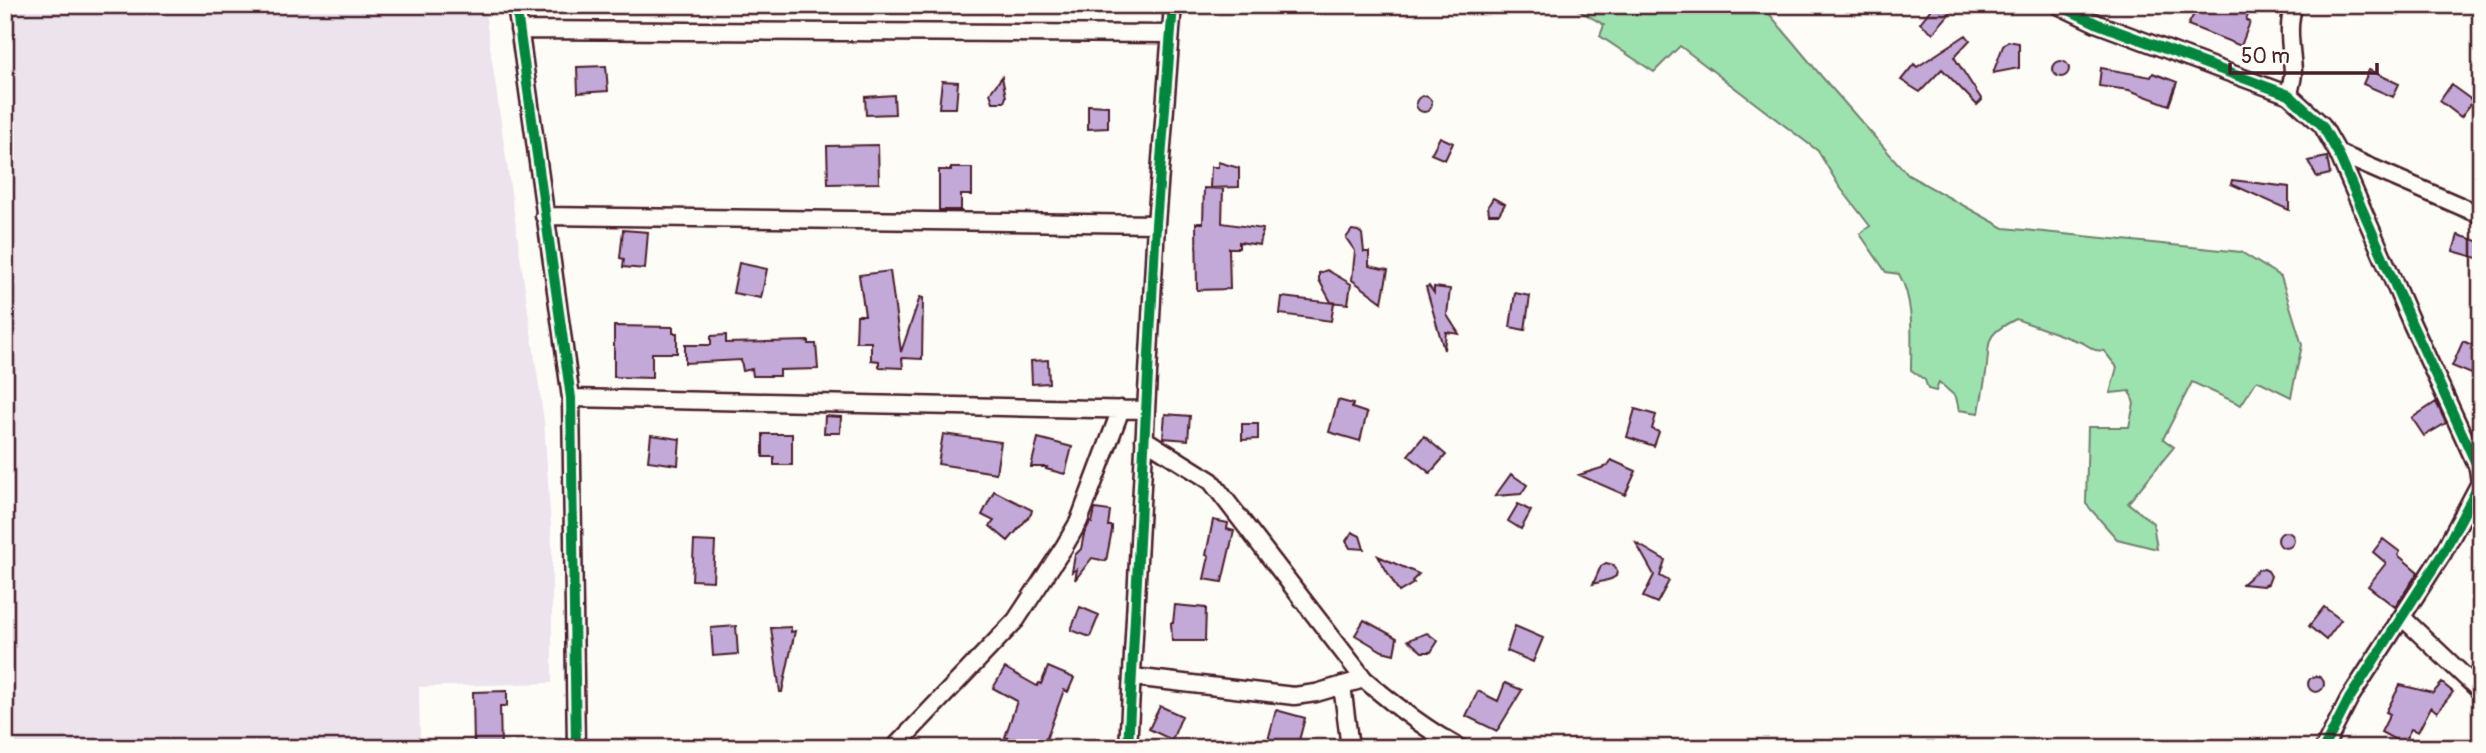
<svg xmlns="http://www.w3.org/2000/svg" width="2486" height="753" font-family="Pangolin,sans-serif">
	<rect width="100%" height="100%" fill="#fdfcf7"/>
	<filter id="ink" filterUnits="userSpaceOnUse"><feTurbulence type="fractalNoise" baseFrequency=".0143" numOctaves="2"/><feDisplacementMap in="SourceGraphic" scale="14" xChannelSelector="R" yChannelSelector="G"/><feConvolveMatrix kernelMatrix="1 2 1 2 8 2 1 2 1" color-interpolation-filters="sRGB"/></filter>
	<g filter="url(#ink)">
		<path fill="#ece3ed" d="M5,5h479l60,416 8,121v141l-133,4 1,61h-415z"/>
		<path fill="#9ce2af" stroke="#73806d" stroke-width="2" d="M1570,5h192l60,72 86,98 96,53 237,24 40,25 21,68 -11,52 -34,-17 -16,25 -49,-23 -29,57 11,8 -46,56 25,20 4,26 -40,-10 -31,-35 2,-77h41l5,-23 -4,-13 -20,2 7,-26 -13,-16 -9,-1 -12,-7 -67,-24c-34,17 -25,22 -30,54 -2,13 -5,27 -7,40l-20,-3 -3,-13 -17,-15 -3,9 -8,-2 -3,-9 -14,-10c0,-31 4,-68 -12,-96l-13,-2 -26,-38 10,-8 -31,-40 -21,-35 -138,-105 -26,26 -54,-36 4,-11z"/>
		<path fill="#c3a9d7" stroke="#4a1f2b" stroke-width="2" d="M1934,5h23l-24,28 -13,-10z
			M2199,5h53l-6,15 4,2 -9,24 -53,-21z
			M1966,35l4,5 -16,17 28,43 -5,5 -35,-36 -22,23 -19,-12 13,-16 3,3z
			M2008,41l11,2v25l-26,5 10,-27z
			M2053 69a8 8 0 1 1 16 0a8 8 0 1 1-16 0Z
			M606,66l2,25 -30,2 -1,-26z
			M2101,68l50,9 2,-4 24,9 -8,23 -40,-15 -30,-4z
			M2369,70l30,14 -6,13 -30,-13z
			M1002,77l4,20 -2,5h-11l-3,-9z
			M942,81l16,1 -2,26h-17z
			M2451,85l22,16 -12,16 -21,-16z
			M894,95l1,19 -29,1 -1,-18z
			M1416 104a8 8 0 1 1 16 0a8 8 0 1 1-16 0Z
			M1088,105l20,1v22l-20,1z
			M1440,137l13,6 -8,17 -14,-6z
			M878,145l1,38 -51,1 -1,-38z
			M2327,157l3,17 -13,3 -9,-16z
			M1218,162l21,6v19l-29,1 1,-21h7z
			M951,168h21v27h-11v15h-22v-40h12z
			M2232,180l57,7v23l-58,-26z
			M1204,188l19,1 -1,34 41,6 -3,16 -21,-3v6h-10l1,41 -33,1 -1,-67h7z
			M1493,198l12,6 -6,10h-10l-1,-8z
			M623,230l25,2 -3,37 -22,-2 1,-8 -4,-1z
			M1352,230l6,1 4,3 2,18h5v14l19,4 -6,32 -30,-22 3,-29 -9,-13z
			M2458,235l23,7v17l-28,-8z
			M739,263l28,6 -6,29 -28,-5z
			M1327,270l24,14 -3,20 -17,-2 -12,-22v-7z
			M890,271l11,81 19,-55 3,1 -1,61 -20,-1 1,10 -24,-1v-6l-8,-1v-18h-15l1,-27h8l-6,-40z
			M1429,286l5,7v-6l16,2 -3,26 12,19 -13,-2 -2,18 -18,-63z
			M1515,293l15,3 -5,34 -15,-3z
			M1282,297l52,6 -3,18 -51,-7z
			M614,326l59,1v6h4v20h-25v25l-38,-1z
			M726,335v8l83,-2v3h7l2,25 -38,1v6h-27l-1,-7 -9,2 -2,-11 -56,3v-18h26v-9z
			M2463,341l18,8v11l-7,15 -22,-9z
			M1048,360l1,23 -17,1 -1,-23z
			M1338,400l15,4 -1,4 15,5 -7,28 -31,-9z
			M2436,402l10,21 -22,13 -12,-18z
			M1635,409l21,6 -4,14 7,3 -5,14 -27,-9z
			M1165,414l25,2 -2,24 -25,-2z
			M825,416l16,1 -1,16h-16z
			M1242,424h16v15l-16,1z
			M763,434h29v31h-18v-8h-11z
			M943,434l58,8 -5,31 -58,-9z
			M651,435l29,4 -2,26 -30,-4z
			M1424,436l22,19 -16,18 -22,-18z
			M1038,438l34,9 -7,27 -19,-5 1,-2h-16z
			M1611,460l25,11 -11,24 -46,-20 29,-9z
			M1511,474l16,11 -6,9 -26,2z
			M994,491l38,19 -1,4 -23,27 -18,-15 4,-5 -12,-6z
			M1518,504l13,7 -10,18 -13,-8z
			M1095,509l15,2 -2,15h4v4l-6,31 -14,-3 -17,22 2,-11 -5,3 3,-17 6,-6 3,-15 6,-12 2,1z
			M1213,520l15,3 -1,6 7,2 -12,51 -18,-3 5,-23 -3,-1z
			M2278 540a8 8 0 1 1 16 0a8 8 0 1 1-16 0Z
			M1352,532l8,4 4,13 -14,-1 -4,-7z
			M2383,539l17,13 -2,3 20,17 -23,35 -27,-21 18,-23 -13,-11z
			M694,541l21,1 -2,39 -21,-1z
			M1636,543l29,17 -5,16 9,5 -12,22 -14,-6 11,-22z
			M1378,556l41,18 -7,7 2,2 -15,9z
			M1606,563l8,2 3,6 -1,5 -5,3 -18,5 8,-18z
			M2264,569l4,2 3,5 -3,8 -5,2 -21,-2 16,-14z
			M1175,605l31,3 -1,33h-33l-1,-18h2z
			M1080,607l19,8 -9,22 -19,-7z
			M2324,607l17,13 -15,20 -17,-14z
			M1364,620l33,18 -3,16 -12,-3 -27,-16z
			M736,626l2,28 -25,2 -2,-28z
			M1515,626l28,12 -10,24 -26,-11z
			M791,627v5l4,-1 -13,61h-2l-9,-64z
			M1427,633l11,8 -7,11h-9l-14,-12z
			M1048,667l26,11 -6,14 -4,-2 -21,58 -38,-11 12,-36 -24,-13 12,-20 32,18 2,-3 2,1z
			M2308 684a8 8 0 1 1 16 0a8 8 0 1 1-16 0Z
			M1505,683l17,7 -25,41 -31,-15 12,-25 20,10z
			M2442,683l11,9 -16,20 -6,-5 -13,25 -7,-3 -8,15 -22,-12 9,-18 -4,-2 14,-27 33,8z
			M507,691v15h-7l1,42h-27l-1,-56z
			M1160,706l22,10 -10,24 -23,-11z
			M1276,710l29,8 -8,30h-18l-12,-4z"/>
		<g fill="none" stroke-linecap="round" stroke-linejoin="round">
			<g stroke="#4a1f2b" stroke-width="21">
				<path id="street" d="M516,5l55,393 5,350
					M2058,5l40,19 191,71 33,30 16,28 73,169 67,146 2,15 -37,70 -94,146 -25,49
					M519,30l651,4
					M2289,95c1,-7 4,-16 4,-23 -1,-22 -7,-45 1,-67
					M2338,153l143,62
					M544,216l612,8
					M571,398l574,12
					M1144,439l67,42 153,198c30,26 61,50 96,69
					M2403,618l78,74
					M1133,677l161,19 22,-3 48,-14
					M1342,685l8,63
					M894,748l122,-128 48,-73 15,-26 42,-112
					M1128,748l28,-524 17,-219"/>
			</g>
			<use href="#street" stroke="#fdfcf7" stroke-width="16"/>
			<g stroke="#fdfcf7" stroke-width="15">
				<path id="cycleway" d="M516,5l55,393 5,350
					M2058,5l40,19 191,71 33,30 16,28 73,169 67,146 2,15 -37,70 -94,146 -25,49
					M1128,748l28,-524 17,-219"/>
			</g>
			<use href="#cycleway" stroke="#00873e" stroke-width="10"/>
		</g>
	</g>
	<rect width="2486" height="753" fill="none" stroke="#fdfcf7" stroke-width="28"/>
	<rect x="14" y="14" width="2458" height="725" fill="none" stroke="#4a1f2b" stroke-width="2.5" filter="url(#ink)"/>
	<path d="M2230 63v10h147v-10" fill="none" stroke="#4a1f2b" stroke-width="3.5"/>
	<text x="2241" y="63" font-size="21" fill="#4a1f2b" stroke="#fdfcf7" stroke-width="5" paint-order="stroke">50 m</text>
</svg>
